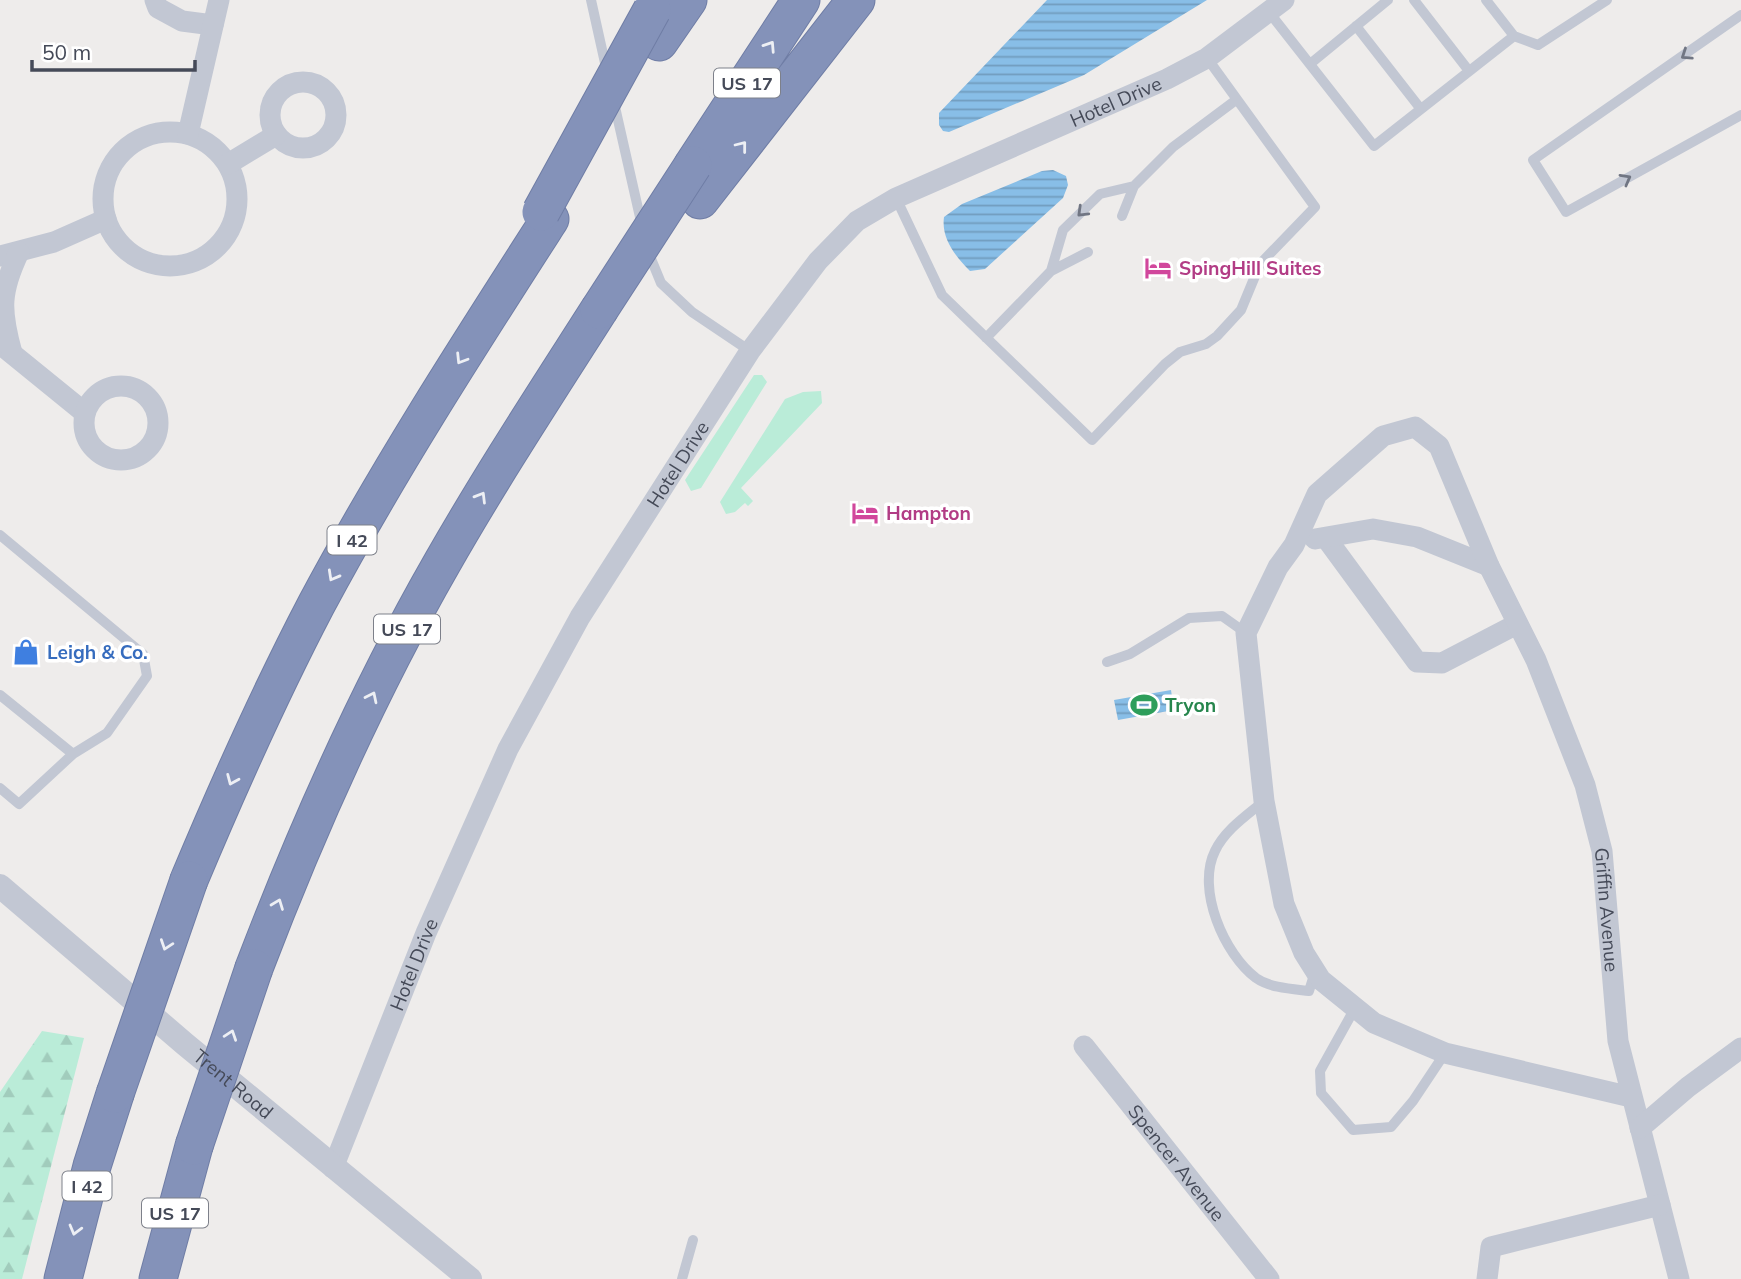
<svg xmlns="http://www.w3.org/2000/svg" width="1741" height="1279" font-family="Mulish,sans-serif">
	<defs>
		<pattern id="forest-firs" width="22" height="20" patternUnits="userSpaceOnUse" patternTransform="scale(1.75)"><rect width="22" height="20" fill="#baecd8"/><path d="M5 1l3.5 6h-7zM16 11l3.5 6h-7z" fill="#a1ccbc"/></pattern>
		<pattern id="water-rules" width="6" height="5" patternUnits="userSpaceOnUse" patternTransform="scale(1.75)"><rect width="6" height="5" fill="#88bee7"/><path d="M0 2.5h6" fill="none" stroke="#719cbe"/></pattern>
	</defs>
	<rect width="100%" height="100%" fill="#eeeceb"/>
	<path fill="#baecd8" d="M754,375h8l5,7 -66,106 -10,3 -6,-11z
		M821,391l1,12 -81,85 12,13 -5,5 -3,-3 -10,9 -9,2 -6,-12 65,-103 18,-7z"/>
	<path fill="url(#forest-firs)" d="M42,1031l42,7 -62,241h-22v-187z"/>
	<path fill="url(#water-rules)" d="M1047,0h160l-123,75 -135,57 -6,-1 -4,-6v-12z
		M1053,170l13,6 2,9 -5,13 -78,71 -15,2c-15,-15 -29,-33 -26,-54l18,-13 80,-33z
		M1171,690l3,20 -56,10 -4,-20z"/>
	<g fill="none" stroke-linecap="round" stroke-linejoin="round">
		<g stroke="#6f7da5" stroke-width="39">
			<path id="motorway" d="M659,42l29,-42
				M693,165l108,-165
				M700,200l156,-200
				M189,880c39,-93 80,-185 127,-275 71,-133 153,-260 234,-386
				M254,968c53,-139 114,-276 188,-405 49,-86 104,-170 157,-253
				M63,1279l29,-113 23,-72
				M158,1279l36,-133"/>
		</g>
		<path stroke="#c2c7d3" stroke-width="10" d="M591,0l16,72
			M1414,0l55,71
			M1486,0l28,36 24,9 69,-45
			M1269,12l105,134 140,-110
			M1741,15l-208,145 33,52 175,-97
			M1356,26l64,82
			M1310,64l78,-64
			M613,98l29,128
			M1134,186l39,-39 63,-47
			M896,198l46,97 150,145 73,-76 15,-12 26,-8 11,-8 24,-26 19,-46 55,-57 -108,-149
			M647,249l14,34 31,29 58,39
			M1088,252l-37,19 12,-41 37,-36 34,-8 -12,30
			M986,338l65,-67
			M0,535l143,119 4,22 -40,57 -34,21 -54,50 -19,-16
			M1107,662l23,-8 59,-36 33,-2 24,17
			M0,695l73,59
			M1264,801c-18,15 -39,29 -49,50 -19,38 9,103 41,127 14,10 36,11 53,13l6,-19
			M1355,1008l-35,63 1,22 32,37 38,-3 22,-26 32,-48
			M682,1279l11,-39"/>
		<g stroke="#c2c7d3" stroke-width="21">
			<path d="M155,0l3,8 24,13 31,4"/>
			<circle cx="303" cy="115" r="33"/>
			<circle cx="170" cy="199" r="67"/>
			<path d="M188,134l31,-134"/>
			<path d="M228,164l48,-29"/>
			<path d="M0,256l54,-14 52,-23"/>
			<path d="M0,344l85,69"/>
			<path d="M12,353c-12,-43 -12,-61 7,-101"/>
			<circle cx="121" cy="423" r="37"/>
			<path d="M1326,538l91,124 25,1 75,-39"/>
			<path d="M1315,539l58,-10 44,8 72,29"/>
			<path id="s1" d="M1084,1046l185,233"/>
			<path id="s2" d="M1631,1097l-186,-44 -71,-30 -53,-43 -17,-27 -20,-49 -20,-103 -18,-168 32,-66 16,-22 23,-51 66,-58 32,-9 24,19 50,120 47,94 49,125 17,66 16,190 61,238"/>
			<path d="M1640,1128l48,-41 53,-39"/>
			<path id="s3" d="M333,1168l93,-235 82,-184 72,-132 170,-266 68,-90 39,-40 39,-23 271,-119 40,-21 77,-58"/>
			<path d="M1487,1279l4,-32 169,-42"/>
		</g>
		<path stroke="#c2c7d3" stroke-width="24" id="s4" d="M0,886l185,158 285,235"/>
		<use href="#motorway" stroke="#8492b9" stroke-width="37"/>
		<g stroke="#6f7da5" stroke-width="39" stroke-linecap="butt">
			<path id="motorway-bridge" d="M541,212l111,-202
				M599,310l94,-145
				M115,1094l74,-214
				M194,1146l60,-178"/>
		</g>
		<use href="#motorway-bridge" stroke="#8492b9" stroke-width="37"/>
	</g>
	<defs><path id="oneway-chevron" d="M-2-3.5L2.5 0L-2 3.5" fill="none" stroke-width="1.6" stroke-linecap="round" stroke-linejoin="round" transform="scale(1.75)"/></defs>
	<g stroke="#edeff4">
		<use href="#oneway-chevron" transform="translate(770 46) rotate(-57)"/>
		<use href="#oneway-chevron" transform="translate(742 146) rotate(-52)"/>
		<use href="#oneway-chevron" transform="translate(461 359) rotate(122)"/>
		<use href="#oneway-chevron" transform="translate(481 497) rotate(-59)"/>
		<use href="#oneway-chevron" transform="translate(333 576) rotate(119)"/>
		<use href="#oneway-chevron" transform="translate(372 697) rotate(-64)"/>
		<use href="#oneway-chevron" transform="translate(232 780) rotate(113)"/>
		<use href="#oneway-chevron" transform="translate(278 904) rotate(-69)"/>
		<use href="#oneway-chevron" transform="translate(166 945) rotate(109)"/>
		<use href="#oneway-chevron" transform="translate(231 1035) rotate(-71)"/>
		<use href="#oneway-chevron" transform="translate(75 1230) rotate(105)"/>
	</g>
	<g stroke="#717683">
		<use href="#oneway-chevron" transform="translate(1686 55) rotate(146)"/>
		<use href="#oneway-chevron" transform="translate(1626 179) rotate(-29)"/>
		<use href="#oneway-chevron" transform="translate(1082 212) rotate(136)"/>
	</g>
	<defs>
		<g id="hotel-bare" transform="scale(2.1)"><path d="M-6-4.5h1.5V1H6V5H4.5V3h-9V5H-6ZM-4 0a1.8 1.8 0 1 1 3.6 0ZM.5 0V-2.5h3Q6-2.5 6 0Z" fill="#d1479c" stroke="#fff" stroke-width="2.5" paint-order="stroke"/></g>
		<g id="shop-bare" transform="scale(2.1)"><path d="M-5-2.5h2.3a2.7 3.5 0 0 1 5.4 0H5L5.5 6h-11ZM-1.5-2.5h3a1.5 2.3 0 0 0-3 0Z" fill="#3f7fe0" stroke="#fff" stroke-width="2.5" paint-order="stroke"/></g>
		<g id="stadium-bare" transform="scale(2.1)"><path d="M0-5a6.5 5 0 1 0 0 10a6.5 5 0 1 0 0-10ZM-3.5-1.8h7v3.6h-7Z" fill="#2e9e5b" stroke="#fff" stroke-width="2.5" paint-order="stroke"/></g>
	</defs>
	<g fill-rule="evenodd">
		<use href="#hotel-bare" x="1158" y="268"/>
		<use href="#hotel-bare" x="865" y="513"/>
		<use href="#shop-bare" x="26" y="652"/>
		<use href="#stadium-bare" x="1144" y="705"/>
	</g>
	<g text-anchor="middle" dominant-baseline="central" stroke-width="7" stroke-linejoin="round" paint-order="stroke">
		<g fill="#fff" stroke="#7d808a" stroke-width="2">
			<rect x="714" y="68.5" width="66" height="29" rx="5"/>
			<rect x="327.5" y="525.5" width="49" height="29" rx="5"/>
			<rect x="374" y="614.5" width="66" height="29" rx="5"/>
			<rect x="62.5" y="1171.5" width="49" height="29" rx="5"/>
			<rect x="142" y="1198.5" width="66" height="29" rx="5"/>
		</g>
		<g font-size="18" font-weight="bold" fill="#454a58">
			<text x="747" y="83">US 17</text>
			<text x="352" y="540">I 42</text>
			<text x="407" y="629">US 17</text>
			<text x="87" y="1186">I 42</text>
			<text x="175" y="1213">US 17</text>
		</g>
		<g font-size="19" fill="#454a58" stroke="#fff">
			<text stroke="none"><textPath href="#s3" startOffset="1374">Hotel Drive</textPath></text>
			<text stroke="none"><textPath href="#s3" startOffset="786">Hotel Drive</textPath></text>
			<text stroke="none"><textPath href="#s2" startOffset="1500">Griffin Avenue</textPath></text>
			<text stroke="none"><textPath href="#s3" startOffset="219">Hotel Drive</textPath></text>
			<text stroke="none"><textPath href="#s4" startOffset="306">Trent Road</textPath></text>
			<text stroke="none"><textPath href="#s1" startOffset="149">Spencer Avenue</textPath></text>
		</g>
		<g font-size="19" font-weight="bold" fill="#b23c85" stroke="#fff" text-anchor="start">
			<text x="1179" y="268">SpingHill Suites</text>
			<text x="886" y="513">Hampton</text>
		</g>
		<g font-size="19" font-weight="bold" fill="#366cbe" stroke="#fff" text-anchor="start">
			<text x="47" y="652">Leigh &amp; Co.</text>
		</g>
		<g font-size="19" font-weight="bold" fill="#27864d" stroke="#fff" text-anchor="start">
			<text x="1165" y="705">Tryon</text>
		</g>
	</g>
	<path d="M32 60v10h163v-10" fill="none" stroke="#454a58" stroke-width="3.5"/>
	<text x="42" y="60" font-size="21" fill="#454a58" stroke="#ffffff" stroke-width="5" paint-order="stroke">50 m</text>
</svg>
